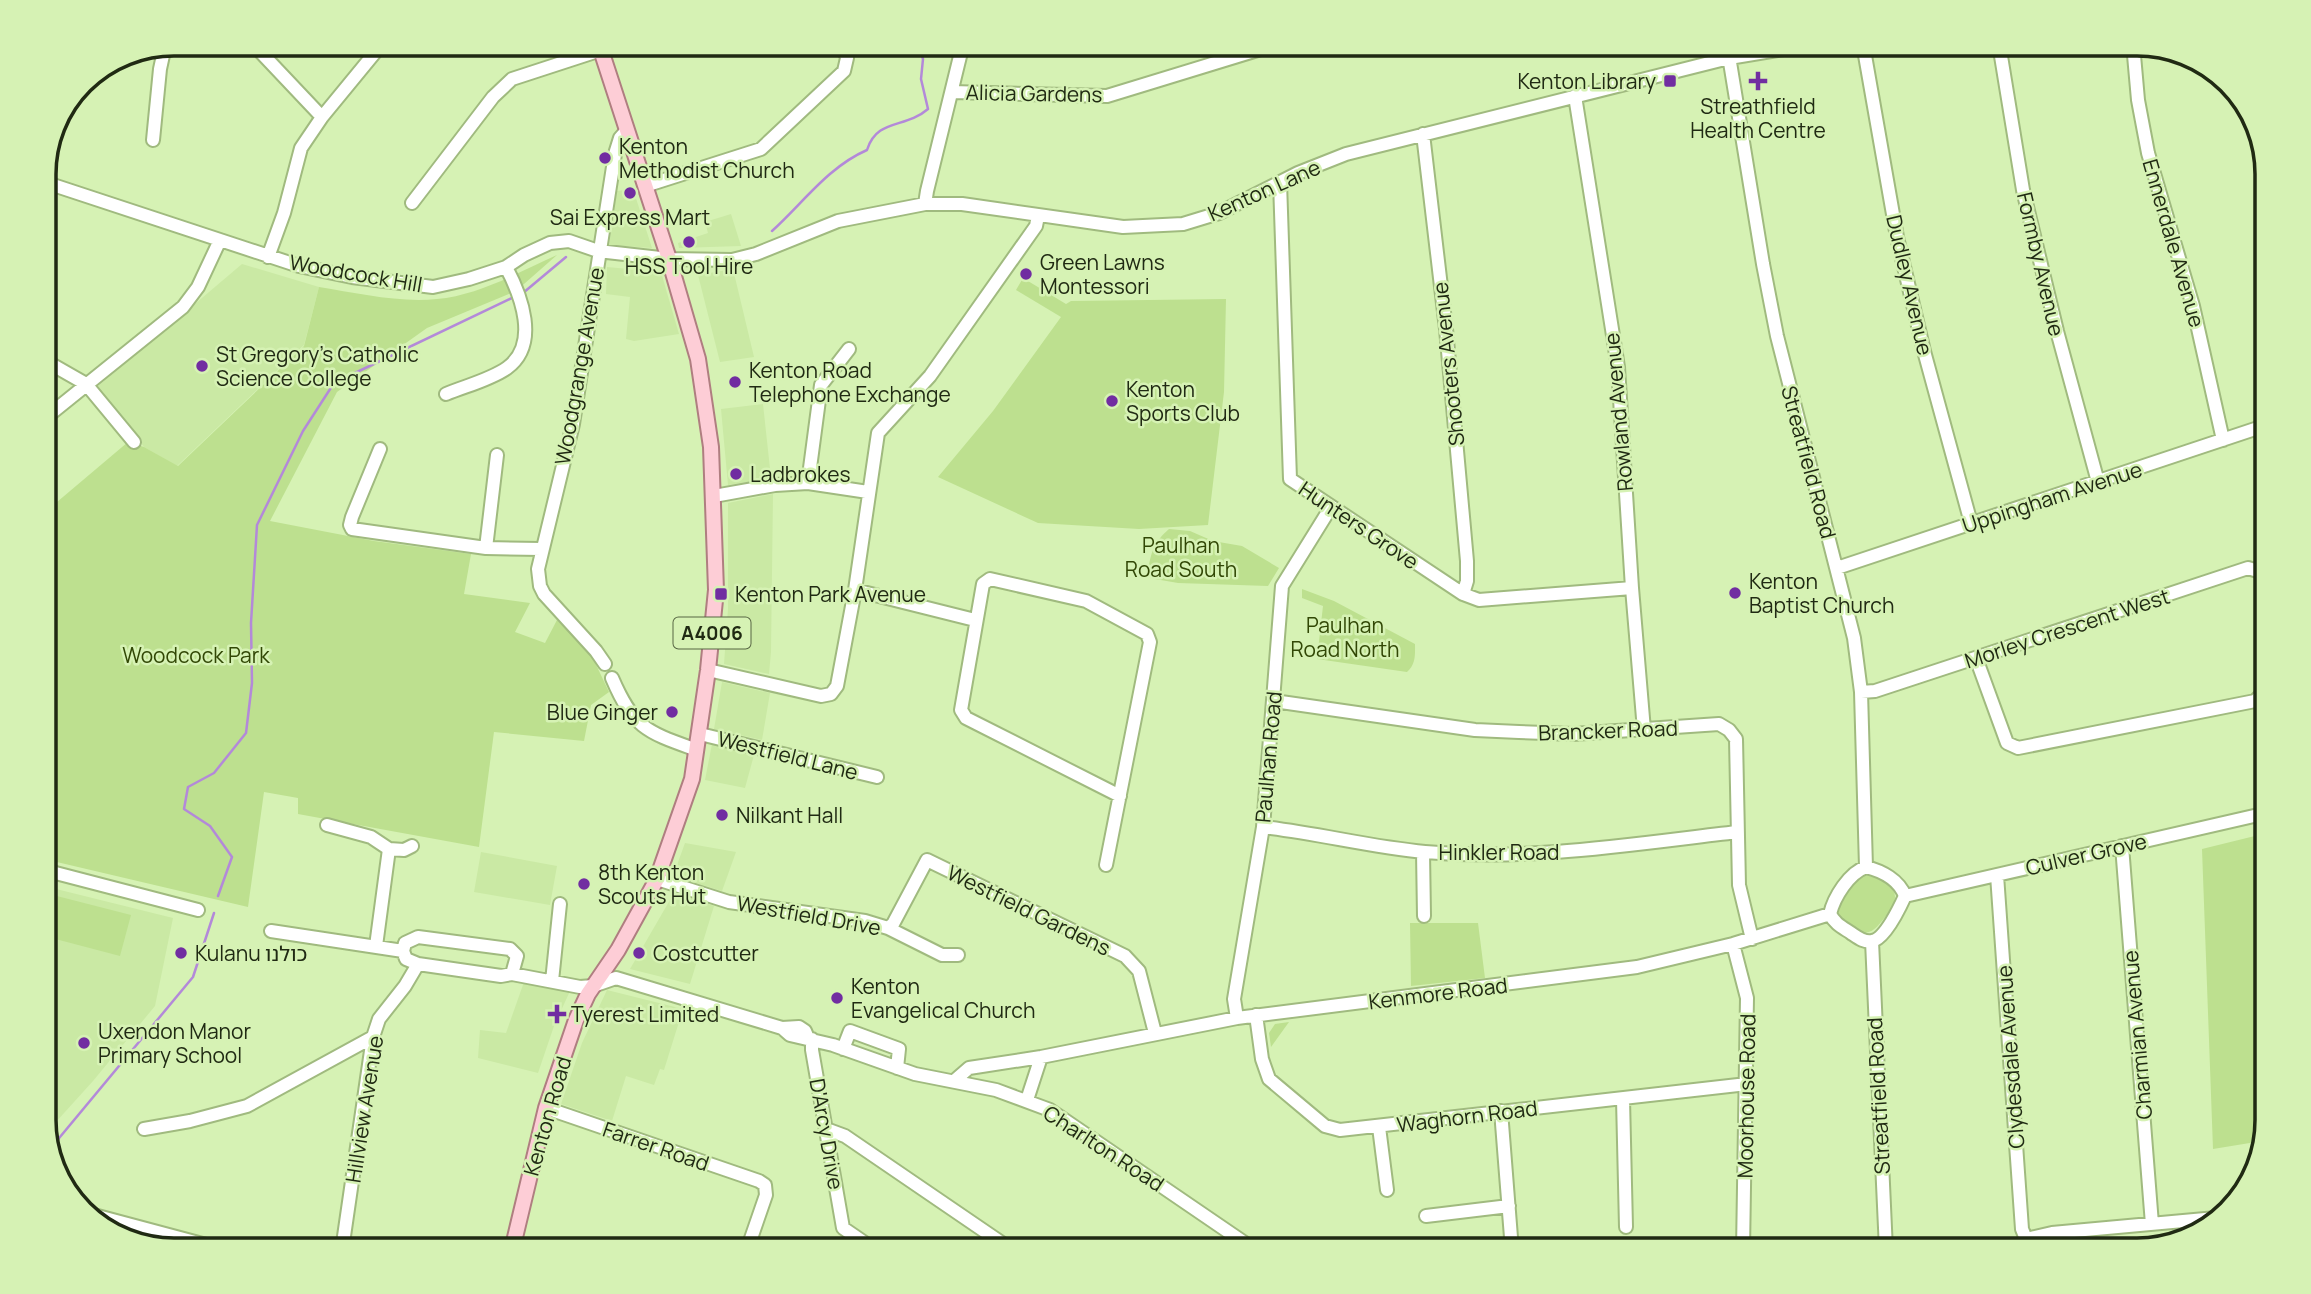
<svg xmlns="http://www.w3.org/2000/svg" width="2311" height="1294" font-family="Manrope,'Noto Sans Hebrew',sans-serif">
	<rect width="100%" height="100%" fill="#d6f2b4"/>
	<path fill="#cae9a4" d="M633,189l19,59 -43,-3 8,-54z
		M731,214l10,32 -62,2 -1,-5 30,-10 -3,-11z
		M242,264l77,23 -15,58 -127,121 -33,-19 -47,-60z
		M607,267l54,5 18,62 -45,7 -8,-2 4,-42 -24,-3z
		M733,269l21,88 -34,5 -22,-87z
		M763,404l8,74 -43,7 -7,-76z
		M773,494l-2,158 -2,22 -45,-10 4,-55v-106z
		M722,682l48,11 -8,47 -48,-11z
		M712,744l42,11 -9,33 -40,-8z
		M685,843l51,9 -14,39 -49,-15z
		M481,852l76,14 -7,39 -76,-13z
		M44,886l129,32 -18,88 -62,75 -47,52z
		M674,893l40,13 -24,78 -60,-15z
		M524,982l46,9 -16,35 -16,47 -60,-15 2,-28 26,3z
		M607,990l76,19 -19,61 -4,-1 -6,16 -28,-9 -14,45 -51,-17 21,-61z"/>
	<path fill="#bde08f" d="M557,255l-41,36 -89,37 -90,64 -67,129 104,20 97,13 -7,40 66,9 -15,29 30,11 12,-23 33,32 19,40 -18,13 -7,36 -90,-9 -15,115 -181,-33v-16l-34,-6 -16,115 -204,-48v-346l84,-71 16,5 34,19 126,-120 15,-59c38,6 80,16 118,12 42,-4 82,-27 120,-44z
		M1023,278l43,26 5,-3 155,-2 -2,93 -16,133 -69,4 -101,-6 -100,-46 55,-66 68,-94 -45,-27z
		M1169,529l21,2 23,10 29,5 37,22 -11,18 -90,-3 -23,-4 -7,-8c3,-19 6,-29 21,-42z
		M1302,589l32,12 81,43c0,11 1,20 -8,28l-90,-13 6,-53 -21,-8z
		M2267,833v287l-5,21 -49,8 -11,-300z
		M1871,874c22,11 33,19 15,42 -7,8 -10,15 -21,17l-27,-15c-2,-17 14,-31 24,-43z
		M49,894l82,21 -11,41 -76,-20v-25z
		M1410,923h68l7,55 -74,8z
		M1289,1022l-18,25 -2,-14 6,-9z"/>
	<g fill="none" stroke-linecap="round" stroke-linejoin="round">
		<path stroke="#b389d9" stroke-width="2.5" d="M772,231c31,-28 56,-64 95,-81 10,-32 38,-21 61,-41l-7,-30 2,-20 -5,-15
			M523,293l43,-36
			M218,896l14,-39 -22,-31 -26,-17 4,-22 26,-14 32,-40 6,-50 -1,-60 6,-98 46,-94 31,-48 180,-86
			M50,1149l143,-172 21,-64"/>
		<g stroke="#a0ba7f" stroke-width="16">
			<path id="minor" d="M253,44l69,73
				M1727,44l36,220 14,72 77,302 7,54 5,175
				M1863,44l34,193 27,114 47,172
				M1999,44l24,146 34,141 41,151
				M2133,44l5,56 10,53 45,153 30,134
				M952,92l155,4 170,-52
				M1575,96l43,271 14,221 12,142
				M1423,134l23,195 21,232v20l-4,13
				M153,140l7,-71 5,-23
				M44,182l255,84 53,11 81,10 36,-8 37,-12 18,-12 26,-12 19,-2 29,10 71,8 63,1 24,-6 82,-33 87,-17h37l161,23 60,-3 36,-11 79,-40 48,-19 383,-96 85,-14
				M1280,182l10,297 173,115 16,6 153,-12
				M645,186l116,-37 83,-78 3,-13 -5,-14
				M412,203l81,-106 19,-18 89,-29
				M925,204l2,-13 36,-147
				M268,257l16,-44 17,-65 21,-31 60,-73
				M44,360l42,24 48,58
				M446,394c19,-8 44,-14 61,-26 33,-24 14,-73 -1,-101
				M44,419l139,-112 15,-20 22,-47
				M380,449l-28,68 -2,8 2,4 134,19 55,1
				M808,483l13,-98 28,-36
				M714,496l61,-11 33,-2 60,9
				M486,548l11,-93
				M1837,568l430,-143
				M855,590l120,30
				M1976,658l31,85 11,5 237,-47 12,-12
				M605,664l-9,-13 -52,-57 -4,-8 -2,-17 35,-145 42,-270 5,-16 7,-8
				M708,670l113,26 10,-2 6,-8 18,-96 23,-157 52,-57 106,-150 2,-10
				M612,678c22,51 35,54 85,72
				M1861,692l14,-1 373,-123 13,4 6,10
				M1274,701l201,29 44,2 54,2 146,-10 10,6 7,9 3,146 13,54
				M700,734l177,43
				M327,825l44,12 18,12 15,1 8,-4
				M1263,827c54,6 108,20 162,25 106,9 208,-8 312,-20
				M2122,846l30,378
				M1423,852l1,64
				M1106,865l44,-223 -3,-8 -61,-33 -96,-22 -7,5 -22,126 5,8 154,78
				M1866,867c16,4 33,13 39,29 -5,11 -20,43 -33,45 -8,2 -15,-4 -21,-8 -9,-6 -16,-9 -21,-19 4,-17 19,-41 36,-47z
				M44,870l154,40
				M1997,875l25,354 4,10
				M657,879l72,23 136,19 23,7 54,27h16
				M1905,896l362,-83
				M888,928l5,-4 34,-64 198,96 14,15 16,62
				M271,931l132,20
				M1872,941l14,309
				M1733,944l14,54 -4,252
				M376,946l13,-97
				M512,974l5,-18 -7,-7 -92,-12 -13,6 -2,8 3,8 12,5 83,12 11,-2 68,13 13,-1 23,-8 166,50 17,-1 6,4 3,7
				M552,981l8,-77
				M1256,1015l6,44 7,20 56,47 15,4 407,-46
				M1237,1018l-3,-19 29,-172 19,-241 49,-79
				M782,1028l8,7 43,10 82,29 81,16 54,20 205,140
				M812,1039v11l31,178 32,22
				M843,1049l7,-18 49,18 -2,19
				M954,1081l15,-13 72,-11 196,-39 400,-51 96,-23 97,-30
				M1623,1099l3,128
				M1027,1100l14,-43
				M546,1108l213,73 6,4 1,10 -19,55
				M1501,1111l11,139
				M1379,1127l8,63
				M144,1129l46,-8 57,-15 126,-69
				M826,1129l19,7 167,114
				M90,1214l135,36
				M1426,1216l83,-10
				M513,1245l18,5
				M342,1250l31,-213 6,-18 26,-33 13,-22
				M2011,1250l15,-11 26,-6 164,-15"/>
		</g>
		<g stroke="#af7e80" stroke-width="18">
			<path id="major" d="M512,1250l34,-142 30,-88 12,-26 30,-44 39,-71 35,-100 16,-109 8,-80 -5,-143 -13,-88 -29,-100 -70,-215"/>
		</g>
		<use href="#minor" stroke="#fff" stroke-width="12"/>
		<use href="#major" stroke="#fdcdd6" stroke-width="14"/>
	</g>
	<g fill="#712da1" stroke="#d6f2b4" stroke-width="2.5">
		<rect x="1663" y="74" width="14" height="14" rx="3.5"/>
		<path d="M1754.5 70.5h7v7h7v7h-7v7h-7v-7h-7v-7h7z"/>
		<circle cx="605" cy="158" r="7"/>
		<circle cx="630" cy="193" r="7"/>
		<circle cx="689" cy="242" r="7"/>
		<circle cx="1026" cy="274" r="7"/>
		<circle cx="202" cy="366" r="7"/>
		<circle cx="735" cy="382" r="7"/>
		<circle cx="1112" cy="401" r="7"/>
		<circle cx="736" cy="474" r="7"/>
		<circle cx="1735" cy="593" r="7"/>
		<rect x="714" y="587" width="14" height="14" rx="3.5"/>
		<circle cx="672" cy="712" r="7"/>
		<circle cx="722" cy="815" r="7"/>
		<circle cx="584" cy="884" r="7"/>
		<circle cx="181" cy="953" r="7"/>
		<circle cx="639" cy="953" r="7"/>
		<circle cx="837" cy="998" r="7"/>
		<path d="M553.5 1003.5h7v7h7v7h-7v7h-7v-7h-7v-7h7z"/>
		<circle cx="84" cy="1043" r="7"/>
	</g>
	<g text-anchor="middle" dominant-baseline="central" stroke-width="5" stroke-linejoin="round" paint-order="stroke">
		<rect fill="#d6f2b4" stroke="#576643" stroke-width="2" x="673.5" y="617.5" width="77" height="31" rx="5"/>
		<g font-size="19" font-weight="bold" fill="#202a13">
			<text x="712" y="633">A4006</text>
		</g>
		<g font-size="21" fill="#202a13" stroke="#d6f2b4" text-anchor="start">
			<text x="1656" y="81" text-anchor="end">Kenton Library</text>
			<text x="1758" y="106" text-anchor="middle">Streathfield<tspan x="1758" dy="24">Health Centre</tspan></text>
			<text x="619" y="146">Kenton<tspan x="619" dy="24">Methodist Church</tspan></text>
			<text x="630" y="217" text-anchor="middle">Sai Express Mart</text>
			<text x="1040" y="262">Green Lawns<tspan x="1040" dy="24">Montessori</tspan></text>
			<text x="689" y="266" text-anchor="middle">HSS Tool Hire</text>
			<text x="216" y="354">St Gregory's Catholic<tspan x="216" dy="24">Science College</tspan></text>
			<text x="749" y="370">Kenton Road<tspan x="749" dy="24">Telephone Exchange</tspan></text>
			<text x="1126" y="389">Kenton<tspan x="1126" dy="24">Sports Club</tspan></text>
			<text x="750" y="474">Ladbrokes</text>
			<text x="1749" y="581">Kenton<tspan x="1749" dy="24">Baptist Church</tspan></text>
			<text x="735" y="594">Kenton Park Avenue</text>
			<text x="658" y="712" text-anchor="end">Blue Ginger</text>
			<text x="736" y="815">Nilkant Hall</text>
			<text x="598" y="872">8th Kenton<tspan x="598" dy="24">Scouts Hut</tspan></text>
			<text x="195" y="953">Kulanu כולנו</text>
			<text x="653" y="953">Costcutter</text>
			<text x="851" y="986">Kenton<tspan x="851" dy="24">Evangelical Church</tspan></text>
			<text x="571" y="1014">Tyerest Limited</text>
			<text x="98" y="1031">Uxendon Manor<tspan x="98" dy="24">Primary School</tspan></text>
		</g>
		<g font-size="21" fill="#202a13" stroke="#d6f2b4">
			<text transform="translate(1034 93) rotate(1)">Alicia Gardens</text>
			<text transform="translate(1264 190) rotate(-24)">Kenton Lane</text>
			<text transform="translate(2174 243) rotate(74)">Ennerdale Avenue</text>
			<text transform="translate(2041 264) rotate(77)">Formby Avenue</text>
			<text transform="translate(356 273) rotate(10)">Woodcock Hill</text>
			<text transform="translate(1910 285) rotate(77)">Dudley Avenue</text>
			<text transform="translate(1448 364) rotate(-96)">Shooters Avenue</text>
			<text transform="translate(579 366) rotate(-80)">Woodgrange Avenue</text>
			<text transform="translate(1618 412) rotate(-95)">Rowland Avenue</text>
			<text transform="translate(1809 462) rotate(75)">Streatfield Road</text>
			<text transform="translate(2052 497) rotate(-18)">Uppingham Avenue</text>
			<text transform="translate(1359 525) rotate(34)">Hunters Grove</text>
			<text transform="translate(2067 628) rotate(-18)">Morley Crescent West</text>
			<text transform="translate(1608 730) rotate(-2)">Brancker Road</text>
			<text transform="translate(788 755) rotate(14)">Westfield Lane</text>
			<text transform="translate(1268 757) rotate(-85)">Paulhan Road</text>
			<text x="1499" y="852">Hinkler Road</text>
			<text transform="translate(2086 854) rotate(-13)">Culver Grove</text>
			<text transform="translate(1029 910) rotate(26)">Westfield Gardens</text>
			<text transform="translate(809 915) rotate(10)">Westfield Drive</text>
			<text transform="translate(1438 993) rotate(-7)">Kenmore Road</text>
			<text transform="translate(2137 1035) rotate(-95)">Charmian Avenue</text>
			<text transform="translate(2010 1057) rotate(-94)">Clydesdale Avenue</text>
			<text transform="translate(1746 1096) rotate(-89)">Moorhouse Road</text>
			<text transform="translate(1878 1096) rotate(-93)">Streatfield Road</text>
			<text transform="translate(364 1109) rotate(-81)">Hillview Avenue</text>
			<text transform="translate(547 1116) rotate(-74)">Kenton Road</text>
			<text transform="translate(1467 1116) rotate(-7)">Waghorn Road</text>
			<text transform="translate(827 1134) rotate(80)">D'Arcy Drive</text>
			<text transform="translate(656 1146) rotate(19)">Farrer Road</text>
			<text transform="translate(1104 1148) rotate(33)">Charlton Road</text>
		</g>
		<g font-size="21" fill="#314705" stroke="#d6f2b4">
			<text x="1181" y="545">Paulhan<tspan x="1181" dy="24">Road South</tspan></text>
			<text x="1345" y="625">Paulhan<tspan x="1345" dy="24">Road North</tspan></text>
			<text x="196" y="655">Woodcock Park</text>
		</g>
	</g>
	<path d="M0 0H2311V1294H0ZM174 56H2137A118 118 0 0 1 2255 174V1120A118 118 0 0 1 2137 1238H174A118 118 0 0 1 56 1120V174A118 118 0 0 1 174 56Z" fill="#d6f2b4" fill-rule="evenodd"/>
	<path fill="none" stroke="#202a13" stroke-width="3.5" d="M174 56H2137A118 118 0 0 1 2255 174V1120A118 118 0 0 1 2137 1238H174A118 118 0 0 1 56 1120V174A118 118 0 0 1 174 56Z"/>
</svg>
